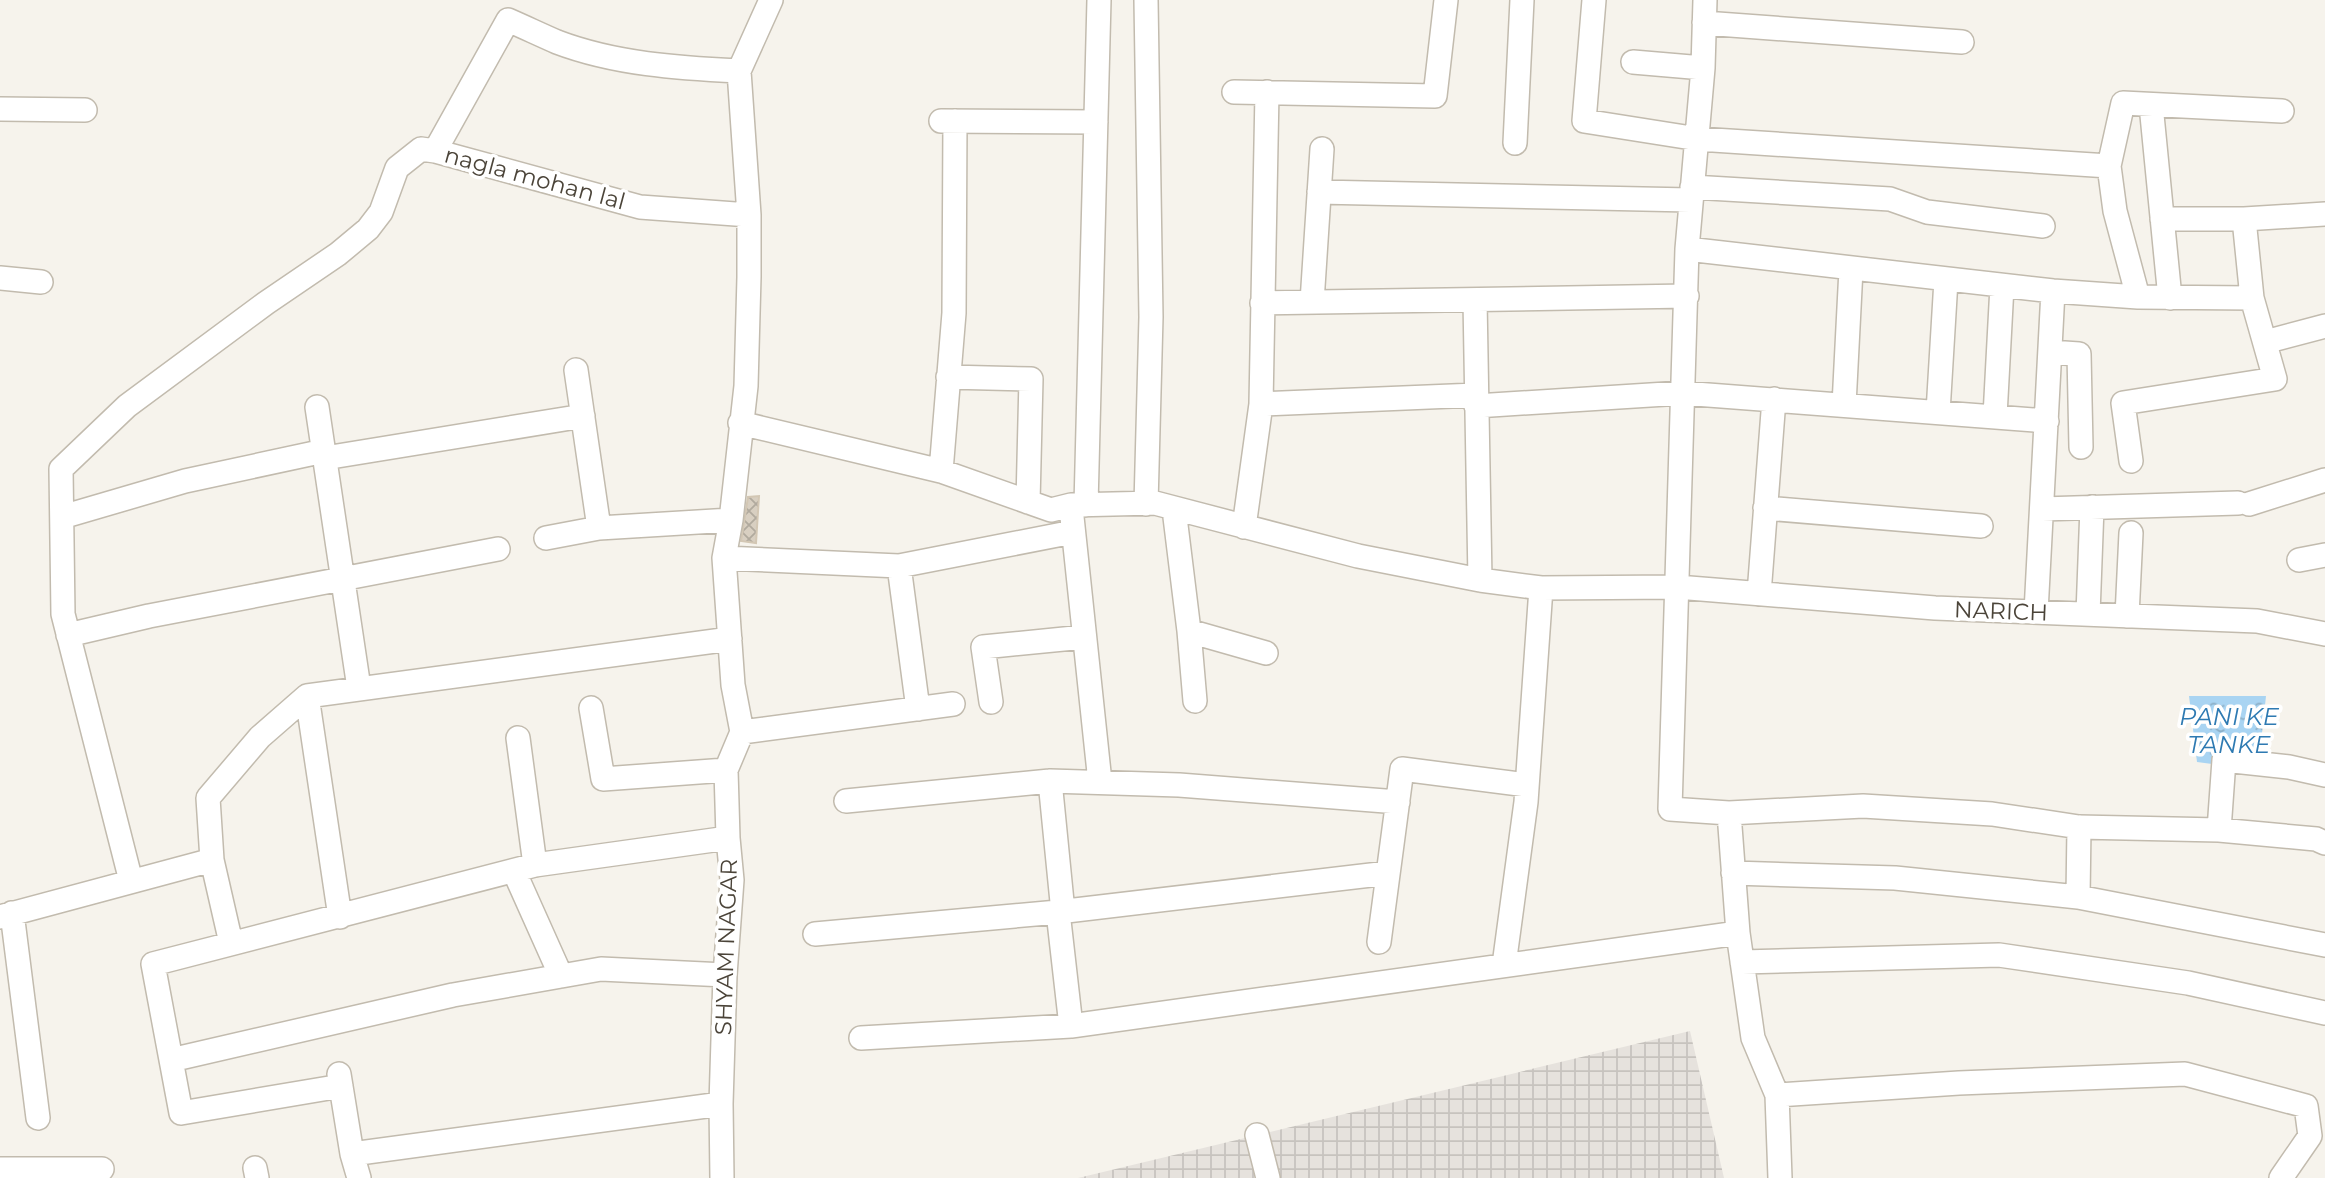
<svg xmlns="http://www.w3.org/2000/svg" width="2325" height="1178" font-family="Montserrat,sans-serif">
	<defs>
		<pattern id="industrial-grid" width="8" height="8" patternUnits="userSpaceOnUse" patternTransform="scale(1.75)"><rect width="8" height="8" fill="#e6e2dd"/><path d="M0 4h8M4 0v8" fill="none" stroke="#c7c3be"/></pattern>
		<pattern id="water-ripples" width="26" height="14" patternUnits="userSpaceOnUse" patternTransform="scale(1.75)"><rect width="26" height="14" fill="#a9d4f2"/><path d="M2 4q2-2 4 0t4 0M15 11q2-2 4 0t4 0" fill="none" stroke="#8caec5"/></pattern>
		<pattern id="building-cross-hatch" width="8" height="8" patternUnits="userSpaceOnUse" patternTransform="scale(1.75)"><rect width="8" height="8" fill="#d8cfc1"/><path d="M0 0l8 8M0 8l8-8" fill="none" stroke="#b1aa9e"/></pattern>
	</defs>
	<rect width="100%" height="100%" fill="#f6f3ec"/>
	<path fill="url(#industrial-grid)" d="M1690,1031l34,147h-646z"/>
	<path fill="url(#water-ripples)" d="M2189,696h77l-8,74 -61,-8z"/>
	<path fill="url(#building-cross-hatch)" stroke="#d3c7b4" stroke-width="2" d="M759,496l-3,47 -15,-2 7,-44z"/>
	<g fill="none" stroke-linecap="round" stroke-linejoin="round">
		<g stroke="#c2bbae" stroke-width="26">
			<path id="minor" d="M1594,0l-10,121 114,18 411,27
				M1705,0l-2,68 -16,181 -17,560 59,4 134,-7 129,8 87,13 140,3 97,9 9,4
				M1704,23l258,19
				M1633,62l70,6
				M739,71l32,-71
				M1234,92l201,4 11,-96
				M2151,105l19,193
				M0,109l85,1
				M941,121l155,1
				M955,121l-1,192 -13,158 110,39 20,-5 84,-2 203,53 122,24 61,8 136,-1 258,21 322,13 68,13
				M1515,143l7,-143
				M1692,187l198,12 37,13 116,14
				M1319,192l371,8
				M2244,219l81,-5
				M1687,249l366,42 85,6 114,1
				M0,278l41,4
				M2138,297l-23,-86 -6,-45 14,-63 159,8
				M1475,300l5,280
				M1312,302l10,-153
				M1262,303l425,-7
				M2265,342l60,-16
				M2050,352l29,2 2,93
				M576,370l23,158
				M948,377l83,2 -3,123
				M1261,404l215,-9
				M1844,405l7,-136
				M1476,406l206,-13 365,28
				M317,407l42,281
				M1938,412l8,-132
				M1995,416l7,-130
				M740,423l201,48
				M325,458l258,-42
				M2131,461l-8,-58 152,-24 -23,-81 -8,-79h-82
				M1146,504l5,-187 -5,-317
				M2249,504l76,-24
				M1086,505l13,-505
				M1765,508l216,18
				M1174,509l15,122
				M2042,509l196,-6
				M62,517l123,-36 139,-30
				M1072,517l28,265
				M1244,527l17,-123 6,-312
				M546,538l53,-10 132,-8
				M724,558l175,8 174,-34
				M2299,560l26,-5
				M899,566l19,143
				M1759,594l15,-195
				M2036,612l17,-321
				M2088,614l4,-107
				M2127,616l4,-83
				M68,635l81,-19 349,-67
				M307,696l33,221
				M1195,701l-6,-70 77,22
				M991,702l-8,-55 101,-10
				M591,708l12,71 123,-9
				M742,732l211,-28
				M518,738l17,127
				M846,801l204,-20
				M1729,813l9,120 15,105 24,57 3,83
				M2219,830l5,-70 65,7 36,8
				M514,871l47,105
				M1733,873l162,5 183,19 247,48
				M131,881l-68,-267 -2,-145 66,-63 139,-103 72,-49 30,-25 13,-17 16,-44 24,-19 14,2
				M2078,897l1,-70
				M1063,912l-13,-131 129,4 219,17
				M12,913l26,205
				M0,917l212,-57
				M815,934l243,-22
				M1379,942l23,-173 125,16
				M231,943l-19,-83 -4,-62 52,-61 47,-41 423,-57
				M1742,962l257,-7 189,28 137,30
				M1504,965l22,-163 15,-214
				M1071,1026l-13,-114 330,-39
				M861,1038l210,-12 667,-93
				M171,1060l282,-65 148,-26 124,6
				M339,1074l13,80 7,24
				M341,1086l-160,27 -28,-149 382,-99 193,-27
				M1777,1095l182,-12 226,-9 121,32 4,30 -29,42
				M1257,1135l11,43
				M352,1154l369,-50
				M255,1168l2,10
				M0,1169h102
				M722,1178l-1,-74 4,-129 7,-95 -4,-42 -2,-68 16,-38 -9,-47 -9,-127 7,-38 15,-134 3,-109v-62l-10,-144c-61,-3 -124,-7 -182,-29 -16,-7 -33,-15 -49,-22l-73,131 205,56 109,8"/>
		</g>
		<use href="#minor" stroke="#fff" stroke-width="23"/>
	</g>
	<g text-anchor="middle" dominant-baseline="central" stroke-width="7" stroke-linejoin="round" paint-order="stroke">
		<g font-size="23" fill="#4b4439" stroke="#fff">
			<text transform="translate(535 178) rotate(15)">nagla mohan lal</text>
			<text transform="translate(2001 611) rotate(2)">NARICH</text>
			<text transform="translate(726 947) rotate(-88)">SHYAM NAGAR</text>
		</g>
		<g font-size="24" font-style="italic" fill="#2e7ab2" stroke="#fff">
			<text x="2229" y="716">PANI KE<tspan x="2229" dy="28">TANKE</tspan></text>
		</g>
	</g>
</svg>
